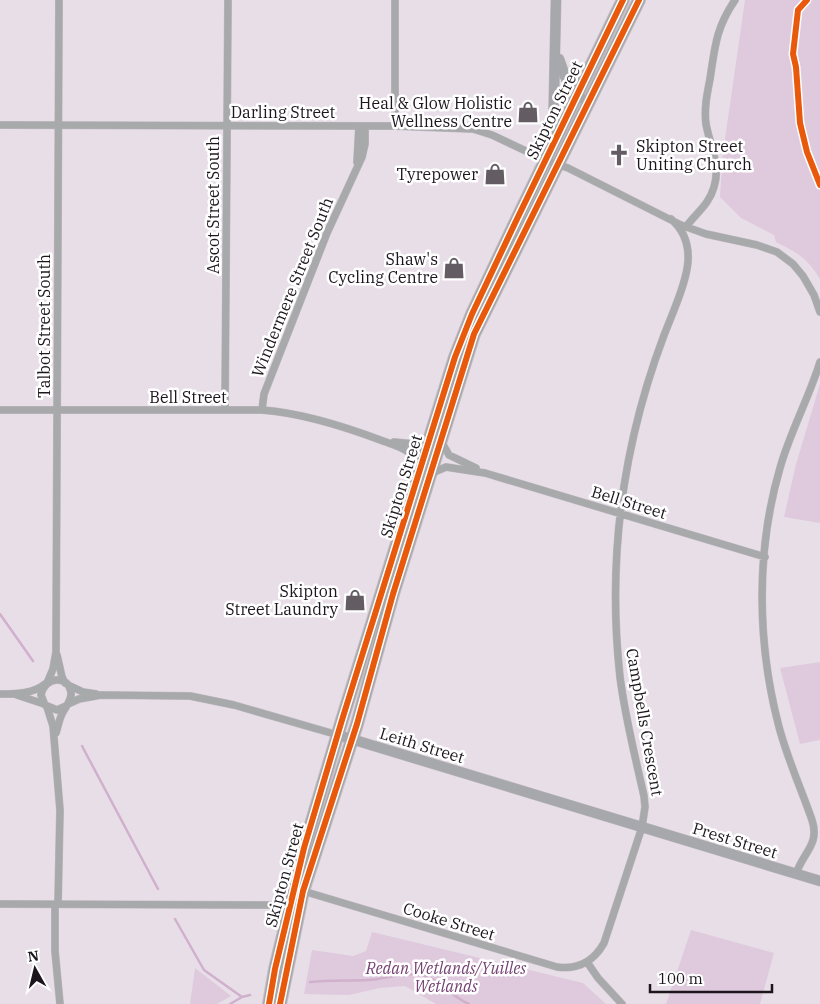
<svg xmlns="http://www.w3.org/2000/svg" width="820" height="1004" font-family="'IBM Plex Serif',serif">
	<rect width="100%" height="100%" fill="#e8dee8"/>
	<path fill="#dfcadd" d="M745,0h75v279c-13,-21 -22,-26 -44,-37l-2,-7 -33,-17 -21,-21 3,-44z
		M820,384v139l-36,-6 12,-53z
		M820,662v78l-20,4 -20,-76z
		M691,930l83,23 -14,51h-94z
		M372,932l211,51 23,21h-170l-31,-18 -25,2 -31,7 -45,-1 8,-44 41,6 13,-5z
		M195,968l36,28 -14,8h-27z"/>
	<g fill="none" stroke-linecap="round" stroke-linejoin="round">
		<path stroke="#d0b0cd" stroke-width="2.5" d="M0,614l33,47
			M82,746l76,143
			M175,919l29,51 38,27 8,-2
			M310,982c19,-2 39,-1 58,-2 20,-1 42,-11 62,-2 14,7 24,20 39,26
			M230,1004l12,-7"/>
		<g stroke="#c2bbc2" stroke-width="8">
			<path id="street" d="M0,125l395,1 78,3 19,6 53,25 23,8 113,57 25,9 51,11 20,7 16,12 10,12 11,19 6,17
				M395,126v-126
				M357,162l2,-36
				M686,227c10,-14 23,-22 28,-40 7,-22 -4,-41 -8,-63 -2,-15 1,-30 4,-45 5,-33 6,-51 25,-79
				M0,410h262c41,3 84,17 121,31 8,3 19,6 25,11 6,4 8,10 10,17
				M225,410l3,-410
				M262,410l2,-16 63,-161 35,-76 3,-13v-18
				M394,442l20,2 15,-7
				M442,443l7,12 27,13
				M432,473l14,-6 39,6 280,84
				M57,655l5,22 3,6
				M47,683l6,-14 3,-17 3,-652
				M68,685l15,7 13,2
				M0,694c15,0 33,0 45,-10
				M17,695l27,9
				M68,704l11,-5 22,-4 89,1 44,9 104,30
				M47,707l6,19 7,84 -2,94
				M56,733c2,-6 3,-13 6,-19 3,-7 10,-13 9,-22 -3,-18 -27,-15 -30,3l4,10 12,5 9,-4
				M796,874c7,-22 24,-29 16,-54 -11,-32 -26,-64 -34,-97 -21,-82 -22,-173 2,-255 10,-36 29,-70 40,-106
				M303,891l254,76c21,3 37,-6 47,-24l38,-116 3,-20 -1,-11c-9,-40 -19,-79 -24,-119 -14,-127 5,-249 54,-367 12,-30 26,-66 -3,-91
				M0,904l289,1
				M55,904v47l5,53
				M587,962l11,16 24,26"/>
		</g>
		<g stroke="#c2bbc2" stroke-width="11">
			<path id="secondary" d="M559,59l7,20 15,19
				M553,142l3,-142
				M338,735l482,146"/>
		</g>
		<g stroke="#c2bbc2" stroke-width="14">
			<path id="highway" d="M269,1004l6,-35 29,-121 38,-128 113,-363 17,-43 45,-95 106,-219
				M280,1004l23,-113 54,-167 36,-130 81,-260 165,-334"/>
		</g>
		<use href="#street" stroke="#a7a9ab" stroke-width="7"/>
		<use href="#secondary" stroke="#a7a8ab" stroke-width="10"/>
		<use href="#highway" stroke="#a7a7a9" stroke-width="12"/>
		<g stroke="#fff" stroke-width="9">
			<path id="cycleway" d="M807,0l-9,10 -5,44 3,13 4,56 7,29 13,33
				M269,1004l6,-35 29,-121 38,-128 113,-363 17,-43 45,-95 106,-219
				M280,1004l23,-113 54,-167 36,-130 81,-260 165,-334"/>
		</g>
		<use href="#cycleway" stroke="#e8590c" stroke-width="6"/>
	</g>
	<defs>
		<g id="shop-bare" transform="scale(1.725)"><path d="M-5-2.5h2.3a2.7 3.5 0 0 1 5.4 0H5L5.5 6h-11ZM-1.5-2.5h3a1.5 2.3 0 0 0-3 0Z" fill="#635c63" stroke="#fff" stroke-width="2.5" paint-order="stroke"/></g>
		<g id="church-bare" transform="scale(1.725)"><path d="M-1.2-6h2.4v3.5h3.3v2.4h-3.3V6h-2.4V-.1h-3.3v-2.4h3.3Z" fill="#635c63" stroke="#fff" stroke-width="2.5" paint-order="stroke"/></g>
	</defs>
	<g fill-rule="evenodd">
		<use href="#shop-bare" x="528" y="112"/>
		<use href="#church-bare" x="619" y="155"/>
		<use href="#shop-bare" x="495" y="174"/>
		<use href="#shop-bare" x="454" y="268"/>
		<use href="#shop-bare" x="355" y="600"/>
	</g>
	<g text-anchor="middle" dominant-baseline="central" stroke-width="5" stroke-linejoin="round" paint-order="stroke">
		<g font-size="16" fill="#1c161c" stroke="#fff" text-anchor="end">
			<text x="512" y="103">Heal &amp; Glow Holistic<tspan x="512" dy="18">Wellness Centre</tspan></text>
			<text x="636" y="146" text-anchor="start">Skipton Street<tspan x="636" dy="18">Uniting Church</tspan></text>
			<text x="478" y="174">Tyrepower</text>
			<text x="438" y="259">Shaw's<tspan x="438" dy="18">Cycling Centre</tspan></text>
			<text x="338" y="591">Skipton<tspan x="338" dy="18">Street Laundry</tspan></text>
		</g>
		<g font-size="16" fill="#1c161c" stroke="#fff">
			<text transform="translate(554 110) rotate(-64)">Skipton Street</text>
			<text x="283" y="112">Darling Street</text>
			<text transform="translate(213 205) rotate(-90)">Ascot Street South</text>
			<text transform="translate(292 287) rotate(-68)">Windermere Street South</text>
			<text transform="translate(44 326) rotate(-90)">Talbot Street South</text>
			<text x="188" y="397">Bell Street</text>
			<text transform="translate(401 486) rotate(-73)">Skipton Street</text>
			<text transform="translate(629 502) rotate(17)">Bell Street</text>
			<text transform="translate(645 722) rotate(80)">Campbells Crescent</text>
			<text transform="translate(422 745) rotate(17)">Leith Street</text>
			<text transform="translate(735 840) rotate(17)">Prest Street</text>
			<text transform="translate(284 875) rotate(-75)">Skipton Street</text>
			<text transform="translate(449 921) rotate(17)">Cooke Street</text>
		</g>
		<g font-size="16" font-style="italic" fill="#754173" stroke="#fff">
			<text x="446" y="968">Redan Wetlands/Yuilles<tspan x="446" dy="18">Wetlands</tspan></text>
		</g>
	</g>
	<g transform="translate(35 969) rotate(352)" stroke="#ffffff" stroke-width="4" paint-order="stroke">
	<path d="M0-4L9 19L0 12L-9 19Z" fill="#1c161c"/>
	<text y="-8" font-size="14" font-weight="bold" text-anchor="middle" fill="#1c161c">N</text>
	</g>
	<path d="M650 984v8h122v-8" fill="none" stroke="#1c161c" stroke-width="2.5"/>
	<text x="658" y="984" font-size="15" fill="#1c161c" stroke="#ffffff" stroke-width="4" paint-order="stroke">100 m</text>
</svg>
